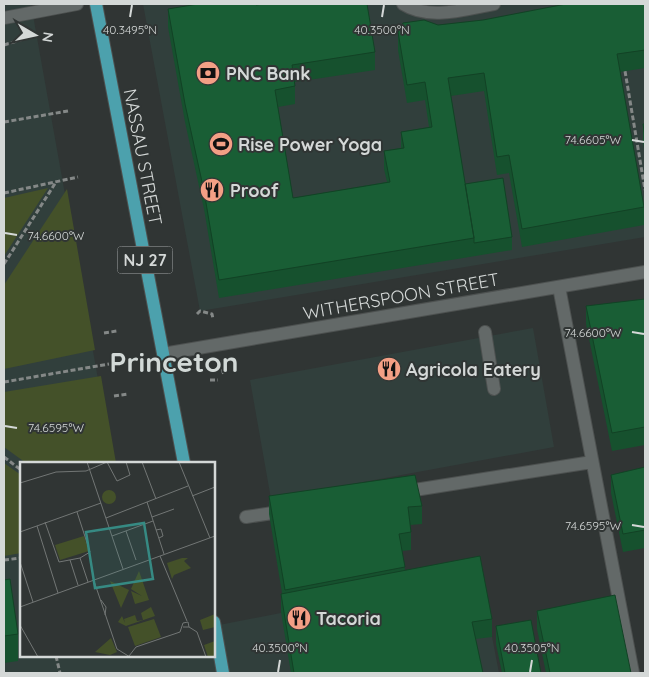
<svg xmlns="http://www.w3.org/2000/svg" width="649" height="677" font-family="Quicksand,sans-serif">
	<rect width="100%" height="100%" fill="#303534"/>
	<path fill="#313f3c" d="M4,4h27l82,459h-92v193h193v-30l266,-52 19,99h-495z
		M143,4h502v233l-445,74z
		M533,328l21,119 -283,52 -21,-119z"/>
	<path fill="#445129" d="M48,188l-44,68v-58z
		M67,189l28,161 -91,19v-84z
		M101,376l15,87h-90l-22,-16v-55z
		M4,463l17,12v78l-17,3z"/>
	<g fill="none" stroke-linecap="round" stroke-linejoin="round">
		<g stroke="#4d5150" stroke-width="14">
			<path id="minor" d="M403,4c27,17 62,5 91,0
				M4,18l73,-14
				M559,287l74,386
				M485,332l9,57
				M163,354l482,-82
				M402,492l190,-30
				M246,517l40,-6"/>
		</g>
		<g stroke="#4d5150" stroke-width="14">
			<path id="major" d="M96,4l88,459
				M214,622l9,51"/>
		</g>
		<path stroke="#848887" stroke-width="3" stroke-dasharray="5 2.5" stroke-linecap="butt" d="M4,45l26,-8
			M625,71l20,119
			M4,122l64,-11
			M4,193l74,-16
			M4,264l52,-82
			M197,314l3,-3 12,3 1,5
			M104,333l13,-2
			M222,369l2,6
			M210,380h8
			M4,382l105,-18
			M114,396l14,-2
			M4,457l17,13
			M4,560l17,-2
			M56,656l4,17"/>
		<use href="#minor" stroke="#636968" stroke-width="12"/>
		<use href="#major" stroke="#4ca1ad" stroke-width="12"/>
	</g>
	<path fill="#16512e" d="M645,4v64l-25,4 24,135v18l-122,22 -13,-74 -12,2 -13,-84 -33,5 14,88 47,53v13l-293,48 -15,-89 -19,-87 -17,-95v-18l88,-4 119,47v18l-80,12v22l-17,3 15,91 94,-16 -3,-13v-18l17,-3v-16l28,-5 -4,-27 -18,3 -9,-53v-18l40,-7z
		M643,124h2v31l-2,-13z
		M645,299v146l-33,6 -26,-127v-18z
		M645,467v81l-22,4 -12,-59v-18z
		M269,496l153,10v18l-12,1 1,7v18l-9,1 3,19 87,49v18l-17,2 8,34h-192l-10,-61v-18l1,-1 -13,-79z
		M4,580l14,54v27l-14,2z
		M537,611l94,62h-85l-9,-44z
		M496,626l45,47h-39l-6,-29z"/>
	<path fill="#195e35" stroke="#124225" d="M198,4h58v1l7,-1h104l8,48 -83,13 3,21 -20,4 18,108 97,-16 -6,-31 20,-3 -3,-16 31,-5 -7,-45 -18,3 -9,-53 5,-9 21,-3 14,5 45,-5 83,-16h79v46l-28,4 27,153 -122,22 -13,-74 -12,2 -13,-84 -36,5 26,160 -255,42 -15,-89 -19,-87 -17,-95z
		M643,124h2v13z
		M503,178l9,59 -38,6v-5l-9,-54z
		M645,299v128l-33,6 -26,-127z
		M645,467v63l-22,4 -12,-59z
		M415,475l7,31 -14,1 3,25 -12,2 6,33 -120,23 -16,-94z
		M480,556l12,63 -20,3 11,51h-189l-13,-79z
		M10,579l8,55 -14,2v-56z
		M615,595l16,78h-81l-13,-62z
		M531,620l10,53h-36l-9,-47z"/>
	<path fill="none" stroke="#d4d8d7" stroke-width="2" d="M130,17l2,-12M382,17l2,-12M632,140l12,2M5,233l12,2M632,332l12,2M5,426l12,2M632,525l12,2M278,672l2,-12M530,672l2,-12"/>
	<defs>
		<g id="bank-disc" transform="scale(1.25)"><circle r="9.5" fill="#f39f85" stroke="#303534"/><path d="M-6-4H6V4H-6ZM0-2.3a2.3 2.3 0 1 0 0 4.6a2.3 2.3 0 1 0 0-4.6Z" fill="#111"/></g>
		<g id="stadium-disc" transform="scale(1.25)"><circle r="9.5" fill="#f39f85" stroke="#303534"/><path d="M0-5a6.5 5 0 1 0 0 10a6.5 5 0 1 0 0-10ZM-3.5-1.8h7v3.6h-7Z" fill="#111"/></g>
		<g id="restaurant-disc" transform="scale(1.25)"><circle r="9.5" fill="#f39f85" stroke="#303534"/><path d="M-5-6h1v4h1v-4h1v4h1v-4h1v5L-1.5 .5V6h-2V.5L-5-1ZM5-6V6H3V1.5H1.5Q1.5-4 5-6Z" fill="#111"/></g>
	</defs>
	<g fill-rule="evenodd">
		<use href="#bank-disc" x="208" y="73"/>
		<use href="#stadium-disc" x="221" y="144"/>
		<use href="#restaurant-disc" x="212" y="190"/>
		<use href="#restaurant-disc" x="389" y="369"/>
		<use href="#restaurant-disc" x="299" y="618"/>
	</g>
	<g text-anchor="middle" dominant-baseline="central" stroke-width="4" stroke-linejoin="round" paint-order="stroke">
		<rect fill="#303534" stroke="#a3a7a6" stroke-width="1" x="117.5" y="246.5" width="55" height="27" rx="4"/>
		<g font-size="16" font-weight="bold" fill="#d4d8d7">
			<text x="145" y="260">NJ 27</text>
		</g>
		<g font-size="18" font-weight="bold" fill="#d4d8d7" stroke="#303534" text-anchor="start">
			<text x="226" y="73">PNC Bank</text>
			<text x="238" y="144">Rise Power Yoga</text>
			<text x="230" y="190">Proof</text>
			<text x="406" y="369">Agricola Eatery</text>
			<text x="316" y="618">Tacoria</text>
		</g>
		<g font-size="18" fill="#d4d8d7" stroke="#303534">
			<text transform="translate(143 157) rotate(79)">NASSAU STREET</text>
			<text transform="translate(401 296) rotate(-10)">WITHERSPOON STREET</text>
		</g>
		<g font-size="28" font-weight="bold" fill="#d2d9d7" stroke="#303534">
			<text x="174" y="361">Princeton</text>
		</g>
	</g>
	<g transform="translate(20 462)">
		<rect width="195" height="195" fill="#303534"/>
		<path d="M82 35a7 7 0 1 1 14 0a7 7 0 1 1-14 0ZM64,74l5,15 -29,9 -5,-15zM162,96h6l-4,3 7,7 -17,7 -2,4 -5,-16zM119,109l10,29 -14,4 -4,-13 11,5 -11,-7zM90,119l19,9 -8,18zM131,145l4,9 -29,10 -8,-4 4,-6 3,7 -1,-4 11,-4 2,6 6,-1 -2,-7zM195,152v13l-12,3 -3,-10zM134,157l7,18 -26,9 -7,-19zM91,176l6,14 -7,3 -15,-3zM195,179v16h-7l-4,-12z" fill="#445129"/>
		<path fill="none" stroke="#727675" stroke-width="1" d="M67,0l36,107M87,0l10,19 13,-6 -4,-13M122,0l14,37M159,0l31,76M0,21l36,-11 30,-1 21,-9M172,34l23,-9M127,40l17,52M132,55l22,-8M86,56l82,-32M25,60l14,40 21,-4 10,-6 -13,-40M17,64l21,67M136,68l5,-1 2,7 -4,2M106,69l10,29M0,70l81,-29M92,74l41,-15M140,94l27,65M60,96l8,24M50,98l8,25M0,100l13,40M74,119l23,68 13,8M81,138l5,7 -1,8M0,145l195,-71M0,163l18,32M169,165l8,5 9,25M109,194l7,-9 44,-15 3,-9 5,-1 1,5h-6"/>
		<path fill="#368a83" fill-opacity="0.15" stroke="#368a83" stroke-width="2.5" d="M124,61l9,56 -58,9 -9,-56z"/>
		<rect width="195" height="195" fill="none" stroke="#d4d8d7" stroke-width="2.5"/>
	</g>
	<g font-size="12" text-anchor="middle" fill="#d4d8d7" stroke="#303534" stroke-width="4" stroke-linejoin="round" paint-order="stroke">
		<text x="130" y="34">40.3495°N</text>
		<text x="382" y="34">40.3500°N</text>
		<text x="593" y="144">74.6605°W</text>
		<text x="56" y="240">74.6600°W</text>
		<text x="593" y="337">74.6600°W</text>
		<text x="56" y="432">74.6595°W</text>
		<text x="593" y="530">74.6595°W</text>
		<text x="280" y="652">40.3500°N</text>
		<text x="532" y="652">40.3505°N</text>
	</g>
	<rect width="649" height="677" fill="none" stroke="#d4d8d7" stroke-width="10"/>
	<g transform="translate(35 35) rotate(99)" stroke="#303534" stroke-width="4" paint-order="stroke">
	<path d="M0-4L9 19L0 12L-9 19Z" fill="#d4d8d7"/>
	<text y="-8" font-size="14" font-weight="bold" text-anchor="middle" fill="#d4d8d7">N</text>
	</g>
</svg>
